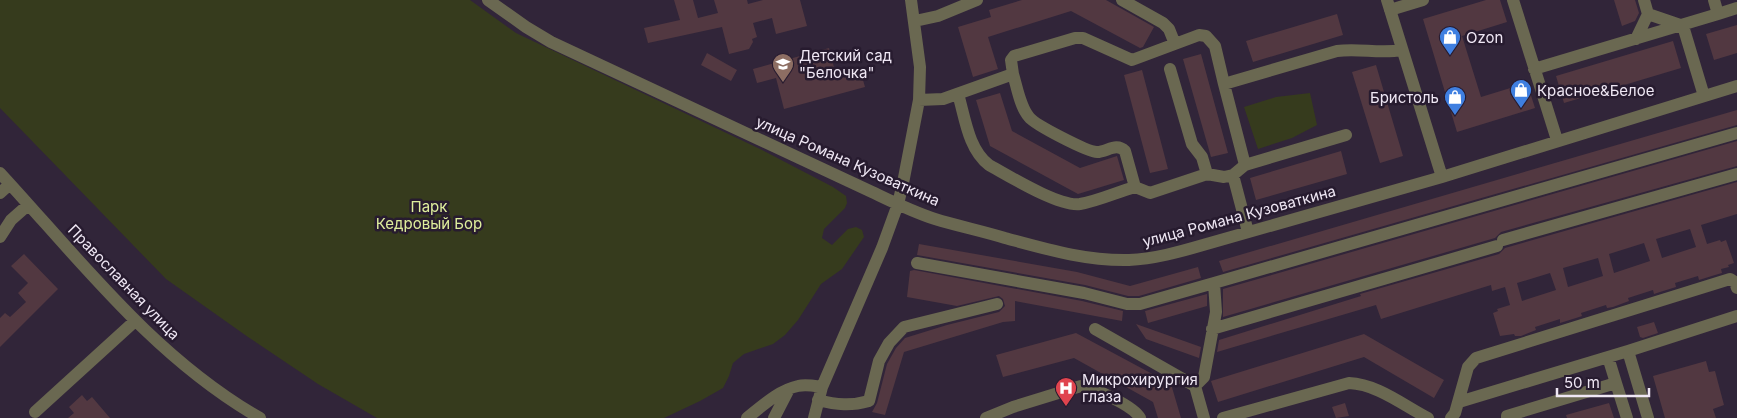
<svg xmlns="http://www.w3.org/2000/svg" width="1737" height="418" font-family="Inter,sans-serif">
	<rect width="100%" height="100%" fill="#312539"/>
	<path fill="#363b1d" d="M0,0h470l46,33 244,116 73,38 13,9 1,7 -2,5 -21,21 -2,9 10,7 16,-16 8,-2 6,3 2,7 -22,32 -21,15 -23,36 -13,15 -12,9 -29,10 -11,9 -4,13 -6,12 -23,13 -36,17h-287l-59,-34 -70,-47 -82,-58 -166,-171z
		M1310,93l7,32 -25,13 -34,11 -14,-42 32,-10z"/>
	<path fill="#523841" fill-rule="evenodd" d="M674,0h19l5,18 20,-5 -4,-13h33l1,4 15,-4h37l7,26 -31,8 -4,-16 -19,5 4,14 -5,2 1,3 -4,7 -20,5 -7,-27 -74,16 -4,-15 36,-8z
		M1022,0h84l48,27 -11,20 -3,1 -69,-37 -83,26 10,32 -25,8 -15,-50 33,-10 -2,-7z
		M1486,0h14l7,22 -45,14 19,61 46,-14 8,25 -78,24 -34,-113z
		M1614,0h21l4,13 -4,8 -13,5z
		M1337,14l6,21 -90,27 -7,-21z
		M1737,25v28l-23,7 -8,-26z
		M1673,41l8,27 -117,35 -8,-27z
		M829,48l8,31 24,-6 4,14 -81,22 -8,-31 -19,5 -4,-14z
		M707,53l30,17 -6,11 -30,-16z
		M1201,54l27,99 -17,4 -28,-98z
		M1376,65l27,91 -23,7 -28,-91z
		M1142,70l26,99 -18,4 -26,-98z
		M1000,93l12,38 68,37 37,-12 7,24 -46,14 -88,-48 -14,-46z
		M1737,110v15l-514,147 -4,-11z
		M1737,141v25l-236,66 -6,6 -272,79v-28z
		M1341,151l6,23 -91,26 -6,-22z
		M1737,182v32l-36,11 6,19 13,-4 1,2 5,-2 8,23 -6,2 1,2 -8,2 1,4 -7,2 -16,5 -1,-4 -23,7 1,4 -16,5 -6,2 -1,-4 -25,8 1,3 -16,6 -6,1 -1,-3 -25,8 1,3 -6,2 -16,5v-4l-25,8 1,3 -15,6h-6l-1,-2 -14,2 -7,-23 5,-2 -1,-2 13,-4 -5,-18 -13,4 -1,-6 -110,34 -5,-14 -159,47 2,-12 142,-44 -1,-2 139,-40 6,-6zM1690,229l6,18 -34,11 -6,-19zM1644,243l6,18 -36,12 -5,-19zM1598,258l5,18 -35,11 -5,-19zM1550,273l6,17 -34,11 -5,-18z
		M919,244l158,28 53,14 68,-19 3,11 -62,18h-11l-43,-11 -168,-30z
		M24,254l34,35 -58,58v-29l5,-5 5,4 16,-15 -8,-9 10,-10 -17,-17z
		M914,270l168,31 41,10 -1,10 -107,-20v20l-12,1 -99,30 -19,63 -13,-3 5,-9 10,-39 9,-16 9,-10 42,-13 52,-13 6,-6 -2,-7 -4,-3 -42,10 -50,-9 3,-26z
		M1207,294v12l-59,17 -3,-12z
		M1654,322l4,11 -15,5 -3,-1 -3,-10z
		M1136,324l65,23 -2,11 -53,-19z
		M1076,333l95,51 10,34h-23l-5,-16 -79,-44 -71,19 -7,-22z
		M1364,334l80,46 -10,18 -70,-41 -146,45 -7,-21z
		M1706,361l3,11 6,-1 9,34 -11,4 3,9h-51l-12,-42z
		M82,395l5,6 5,-4 18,21h-42l6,-5 -5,-6z
		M1345,403l4,13 -13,2 -4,-11z
		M1609,403l5,15h-47l-1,-3z"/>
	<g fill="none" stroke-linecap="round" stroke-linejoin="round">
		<path stroke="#6a6851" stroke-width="12" d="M488,0l38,27 25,15 321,150c21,10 41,20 63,27 23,7 47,12 70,19 41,11 81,23 124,22 25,-1 50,-8 74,-15l239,-68 295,-91
			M1122,0l41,23 6,6 6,15
			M1387,0l55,177
			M1513,0l44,140
			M1644,0l4,14 35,12 21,70
			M1390,10l33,-10
			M1718,14l19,-6
			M915,21l23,-5 39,-16
			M1636,39l12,-25
			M1170,69l22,75 10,13 5,17
			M1534,69l184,-55 -4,-14
			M958,94c7,23 10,55 31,71 20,11 70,42 91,39 18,-3 37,-12 55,-17l-10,-36c-9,-9 -18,1 -28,1 -9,0 -62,-27 -68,-35 -9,-10 -12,-30 -16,-43
			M919,100l24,-1 70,-25 -2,-14 3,-4 61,-18h8l49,22 67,-25 7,1 9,10 9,38
			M1245,165l101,-30
			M0,173c81,88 155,185 260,245
			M1135,187l15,6 57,-19 17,3 9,-2
			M0,193l10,-9
			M1248,232l-15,-57 12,-10 -21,-81 113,-33c22,-3 43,3 65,-1
			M0,237l11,-17 17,-15
			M1503,240l234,-66
			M917,263l167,30 43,11h13l74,-21
			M1095,329l100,57 9,32
			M1212,329l285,-83
			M1628,351l20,67
			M1608,357l8,26
			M1195,386l9,-9 12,-65 -2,-29 523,-150
			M818,400c19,5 33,6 51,1l10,-40 10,-18 15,-16 93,-23
			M1459,402l169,-51 109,-35
			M35,412l100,-91
			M747,418c15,-12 32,-28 51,-32 8,-2 17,0 24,1
			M774,418l15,-29
			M814,418l8,-31 60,-139 16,-44 5,-21 16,-83 1,-33 -9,-67
			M986,418l27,-11 68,-21c13,2 53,20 59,32
			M1223,418l126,-35c28,1 54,22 79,35
			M1451,418l4,-5 13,-46 8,-9 254,-79 5,3 2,6
			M1507,418v-2l109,-33 11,35"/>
	</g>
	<defs>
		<g id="shop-pin" transform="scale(1.125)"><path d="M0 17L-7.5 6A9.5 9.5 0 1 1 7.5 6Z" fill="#3f7fe0" stroke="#271b2f"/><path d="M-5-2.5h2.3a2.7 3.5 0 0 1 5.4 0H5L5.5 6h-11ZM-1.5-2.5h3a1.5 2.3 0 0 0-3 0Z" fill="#fff"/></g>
		<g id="school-pin" transform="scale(1.125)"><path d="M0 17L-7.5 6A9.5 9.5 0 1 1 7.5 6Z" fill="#8d6e63" stroke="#271b2f"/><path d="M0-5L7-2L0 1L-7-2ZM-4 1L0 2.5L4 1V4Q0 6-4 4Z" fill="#fff"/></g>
		<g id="hospital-pin" transform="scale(1.125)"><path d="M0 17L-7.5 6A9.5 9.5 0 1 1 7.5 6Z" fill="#e0444e" stroke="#271b2f"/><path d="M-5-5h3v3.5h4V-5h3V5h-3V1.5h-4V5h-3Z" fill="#fff"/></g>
	</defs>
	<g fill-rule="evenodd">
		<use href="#shop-pin" x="1450" y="37"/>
		<use href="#school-pin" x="783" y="64"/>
		<use href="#shop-pin" x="1521" y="90"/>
		<use href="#shop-pin" x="1455" y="97"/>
		<use href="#hospital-pin" x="1066" y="388"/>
	</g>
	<g text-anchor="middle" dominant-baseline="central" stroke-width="5" stroke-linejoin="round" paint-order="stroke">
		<g font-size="15" fill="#efe7f4" stroke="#271b2f" text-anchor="start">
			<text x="1466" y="37">Ozon</text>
			<text x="799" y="55">Детский сад<tspan x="799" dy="17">"Белочка"</tspan></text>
			<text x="1537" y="90">Красное&amp;Белое</text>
			<text x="1439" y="97" text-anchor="end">Бристоль</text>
			<text x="1082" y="379">Микрохирургия<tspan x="1082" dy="17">глаза</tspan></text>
		</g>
		<g font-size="15" fill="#efe7f4" stroke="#271b2f">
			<text transform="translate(848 161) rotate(24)">улица Романа Кузоваткина</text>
			<text transform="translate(1239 216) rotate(-15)">улица Романа Кузоваткина</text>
			<text transform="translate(124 282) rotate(46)">Православная улица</text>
		</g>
		<g font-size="15" fill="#deee9c" stroke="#271b2f">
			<text x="429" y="206">Парк<tspan x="429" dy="17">Кедровый Бор</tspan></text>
		</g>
	</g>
	<path d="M1557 388v8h92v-8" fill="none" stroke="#efe7f4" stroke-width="2.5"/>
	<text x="1564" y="388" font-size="15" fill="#efe7f4" stroke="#271b2f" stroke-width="4" paint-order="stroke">50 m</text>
</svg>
